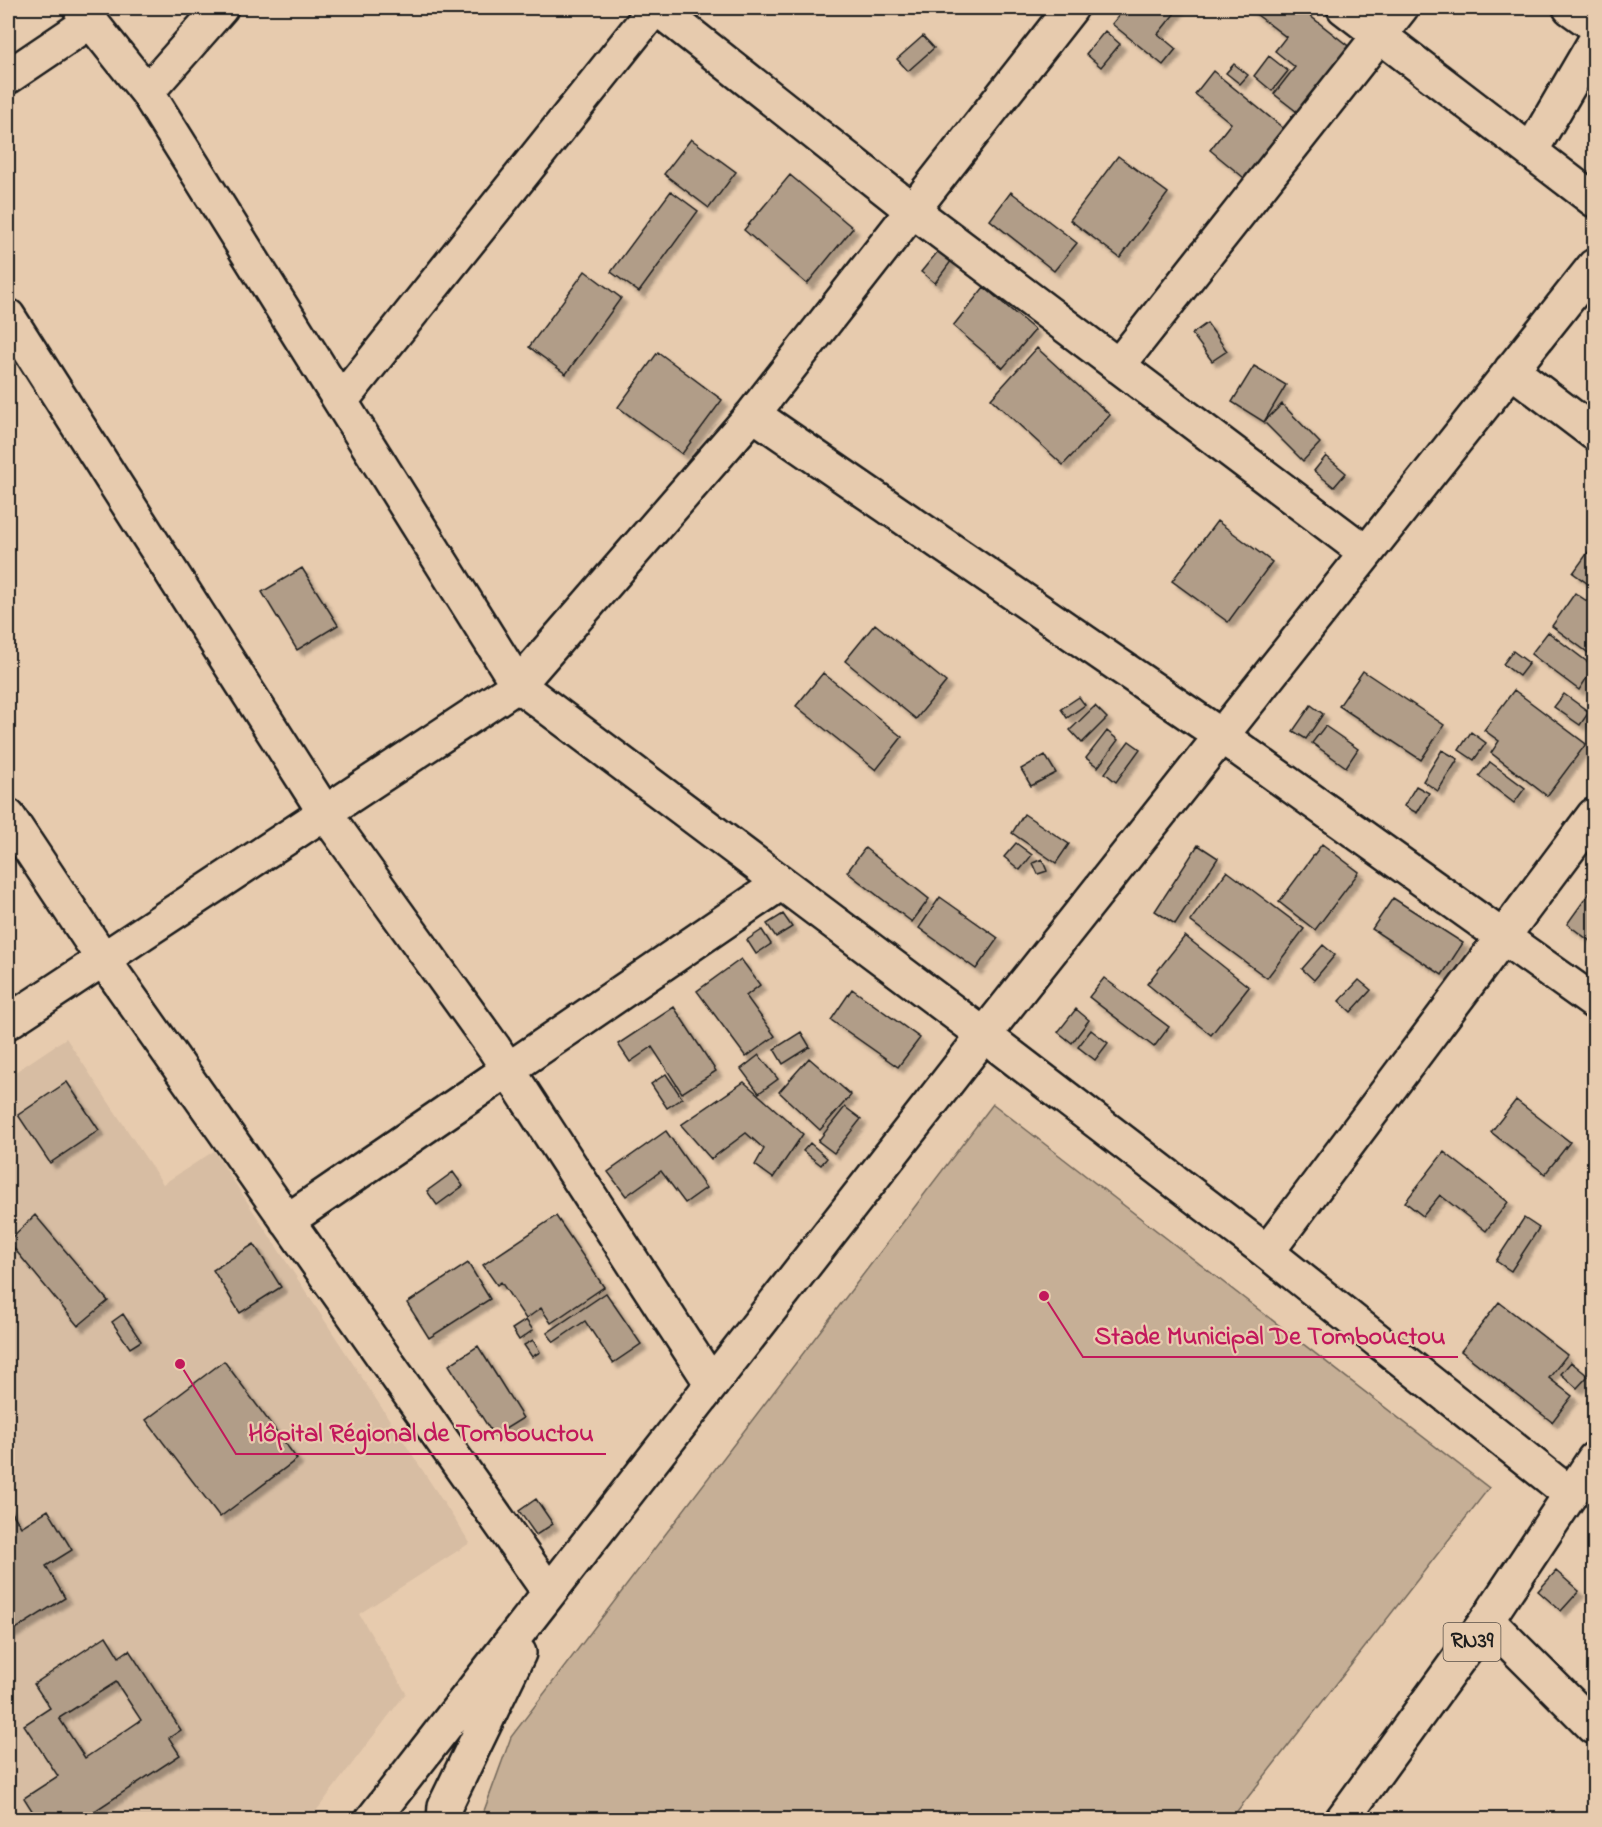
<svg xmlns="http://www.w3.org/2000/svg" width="1602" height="1827" font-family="'Indie Flower',sans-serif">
	<defs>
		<filter id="shadow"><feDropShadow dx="5.5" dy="5.5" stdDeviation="1.5" flood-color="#0004"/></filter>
	</defs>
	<rect width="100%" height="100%" fill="#e7cbae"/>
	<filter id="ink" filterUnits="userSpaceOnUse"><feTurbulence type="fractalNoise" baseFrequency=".0167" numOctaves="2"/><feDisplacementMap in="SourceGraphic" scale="12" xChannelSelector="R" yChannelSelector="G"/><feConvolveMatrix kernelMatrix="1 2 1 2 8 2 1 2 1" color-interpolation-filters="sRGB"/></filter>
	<g filter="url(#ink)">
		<path fill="#d7bda3" d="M66,1038l97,146 51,-33 256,392 -111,71 47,79 -96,126 -302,1v-743z"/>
		<path fill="#c6af96" stroke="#716659" stroke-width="1.5" d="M993,1104l496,384 -258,331h-750l30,-82z"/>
		<path fill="#b19d88" stroke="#1c1c1c" stroke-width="1.5" fill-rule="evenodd" filter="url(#shadow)" d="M1125,8h54l-21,26 18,15 -13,16 -51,-41z
			M1248,8h52l52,41 -51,66 -27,-21 21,-27 -20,-16 11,-14z
			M1105,31l15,13 -19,23 -15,-13z
			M923,36l11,12 -26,23 -11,-12z
			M1269,56l19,15 -16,20 -18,-15z
			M1234,64l14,11 -8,9 -14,-11z
			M1213,71l75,61 -39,50 -39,-32 21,-27 -36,-29z
			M691,139l45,33 -27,36 -45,-34z
			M1118,156l50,37 -48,65 -50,-38z
			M790,175l63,53 -46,56 -63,-54z
			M671,191l27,20 -59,81 -28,-20z
			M1011,192l66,51 -23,28 -64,-51z
			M939,250l13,10 -17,23 -14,-11z
			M585,271l36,27 -55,76 -37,-27z
			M984,287l51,43 -32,38 -50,-42z
			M1207,323l20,28 -15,10 -20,-27z
			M1037,348l73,67 -47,50 -72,-66z
			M658,352l64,48 -40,54 -64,-47z
			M1254,366l32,19 -22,37 -32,-20z
			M1282,404l38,39 -17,18 -39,-39z
			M1326,456l20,17 -12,14 -20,-16z
			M1217,521l55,41 -44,60 -56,-41z
			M1594,544v44l-21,-15z
			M302,568l36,57 -41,25 -35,-58z
			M1575,593l19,13v51l-42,-31z
			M875,624l71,58 -30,37 -71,-58z
			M1548,632l46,35 -15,23 -48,-36z
			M1513,651l16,12 -10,13 -16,-12z
			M1363,671l81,54 -23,35 -82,-54z
			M823,673l79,64 -26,33 -80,-64z
			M1514,690l72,54 -39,52 -56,-43 8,-12 -15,-11z
			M1564,694l25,18 -9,13 -26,-18z
			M1079,697l6,8 -18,13 -6,-9z
			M1311,705l12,9 -17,25 -13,-8z
			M1095,706l12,12 -25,25 -12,-13z
			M1325,726l33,23 -12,18 -34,-24z
			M1107,731l11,9 -20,27 -12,-9z
			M1471,732l15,11 -12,17 -15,-10z
			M1129,741l11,8 -24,33 -11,-9z
			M1442,750l16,9 -20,32 -15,-10z
			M1045,755l11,18 -25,13 -10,-17z
			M1490,762l35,26 -11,15 -35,-27z
			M1416,786l13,7 -12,20 -13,-7z
			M1024,814l45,30 -13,19 -44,-30z
			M1016,843l16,12 -12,15 -16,-13z
			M1322,844l37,28 -44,58 -36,-28z
			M1198,845l20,13 -43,66 -20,-13z
			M865,848l64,51 -17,23 -65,-50z
			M1042,859l5,12 -9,3 -5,-11z
			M1227,871l77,58 -37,49 -77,-57z
			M1593,888l1,1v55l-27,-20z
			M940,897l58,41 -22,31 -57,-41z
			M1393,898l70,45 -21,32 -70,-46z
			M783,914l9,13 -16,10 -9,-13z
			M762,930l9,14 -15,10 -9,-14z
			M1185,936l64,51 -38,48 -64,-51z
			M1323,945l12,10 -21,25 -12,-11z
			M741,959l19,26 -14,11 29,40 -29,21 -49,-66z
			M1104,978l65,49 -15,20 -65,-50z
			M1359,980l12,10 -20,22 -12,-11z
			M852,989l68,49 -22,29 -67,-47z
			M674,1007l42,64 -34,22 -30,-46 -22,15 -12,-18z
			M1076,1009l13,11 -17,23 -14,-11z
			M1091,1030l17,13 -13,17 -17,-13z
			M801,1032l9,15 -27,17 -9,-15z
			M759,1055l19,24 -19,14 -18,-24z
			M809,1058l42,37 -31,35 -41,-38z
			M666,1074l16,24 -15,10 -16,-24z
			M67,1082l32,48 -49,33 -32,-48z
			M744,1082l59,52 -30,44 -18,-13 9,-16 -18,-16 -35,26 -30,-34z
			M1516,1100l54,42 -25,32 -54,-42z
			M845,1107l16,12 -27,34 -16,-12z
			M666,1131l40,57 -21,15 -24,-32 -35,25 -18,-24z
			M810,1143l17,15 -6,7 -18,-14z
			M1444,1152l64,50 -22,29 -46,-36 -17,21 -18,-14z
			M453,1172l10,14 -26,19 -10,-14z
			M35,1215l73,86 -30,25 -70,-85z
			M556,1216l48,71 -53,36 -10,-15 -15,11 -25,-37 -4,3 -14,-20z
			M1524,1218l15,10 -28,43 -15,-10z
			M254,1244l27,43 -41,26 -27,-43z
			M468,1263l22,36 -61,39 -22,-35z
			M606,1293l35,51 -28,19 -28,-42 -31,21 -7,-9z
			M1499,1302l68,53 -18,23 23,18 -20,26 -91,-71z
			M123,1314l18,27 -11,7 -18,-26z
			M526,1320l7,10 -14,10 -7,-11z
			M533,1340l7,12 -8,5 -8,-12z
			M478,1346l45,72 -29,18 -45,-71z
			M224,1361l73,98 -77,58 -74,-97z
			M1571,1362l17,14 -11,12 -16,-14z
			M536,1499l17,25 -17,11 -17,-24z
			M8,1506l13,21 27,-17 24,40 -26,16 19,32 -57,36z
			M1556,1571l23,20 -18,20 -23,-20z
			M106,1636l13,21 10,-7 52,80 -12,8 11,17 -99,65h-43l-14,-22 34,-22 -34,-51 26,-17 -16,-24zM116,1682l25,38 -56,38 -26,-40z"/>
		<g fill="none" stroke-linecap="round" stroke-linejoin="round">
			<g stroke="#1c1c1c" stroke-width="38">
				<path id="minor" d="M80,8l67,84 371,593 466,350 283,217 303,242
					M657,8l255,202 453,342
					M1344,8l250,192
					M1570,8l24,17
					M8,77l83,-56
					M147,92l74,-84
					M1531,151l63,-108
					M8,316l317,497 169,235 218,336
					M1118,366l283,-358
					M1511,370l83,63
					M341,401l314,-393
					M753,414l467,321 374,267
					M8,816l95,143 446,633
					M8,1022l510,-337 235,-271 318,-406
					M287,1221l494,-338
					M1267,1252l327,-437
					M1487,1620l107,107
					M372,1820l612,-785 610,-769
					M444,1820l1,-14 74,-153"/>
			</g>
			<g stroke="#1c1c1c" stroke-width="38">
				<path id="major" d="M1342,1820l145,-200 107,-161"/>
			</g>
			<use href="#minor" stroke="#e7cbae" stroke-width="33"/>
			<use href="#major" stroke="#e7cbae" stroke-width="33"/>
		</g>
	</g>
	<g text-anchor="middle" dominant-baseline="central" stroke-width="4.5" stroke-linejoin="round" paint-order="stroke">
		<rect fill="#e7cbae" stroke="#595048" stroke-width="1.5" x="1443.5" y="1623" width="57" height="38" rx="4.5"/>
		<g font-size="22" font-weight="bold" fill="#1c1c1c">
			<text x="1472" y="1642">RN39</text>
		</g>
	</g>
	<path fill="none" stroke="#c2185b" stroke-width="2" d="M1044 1296L1083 1357H1458M180 1364L236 1454H606"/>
	<g fill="#c2185b" stroke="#e7cbae" stroke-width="2">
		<circle cx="1044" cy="1296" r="6"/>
		<circle cx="180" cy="1364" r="6"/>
	</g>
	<g font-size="26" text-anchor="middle" font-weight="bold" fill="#c2185b" stroke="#e7cbae" stroke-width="4.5" stroke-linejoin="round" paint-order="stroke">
		<text x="1270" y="1344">Stade Municipal De Tombouctou</text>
		<text x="421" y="1441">Hôpital Régional de Tombouctou</text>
	</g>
	<rect width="1602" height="1827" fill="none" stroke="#e7cbae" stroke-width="30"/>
	<rect x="15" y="15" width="1572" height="1797" fill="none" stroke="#1c1c1c" stroke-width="2" filter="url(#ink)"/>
</svg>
